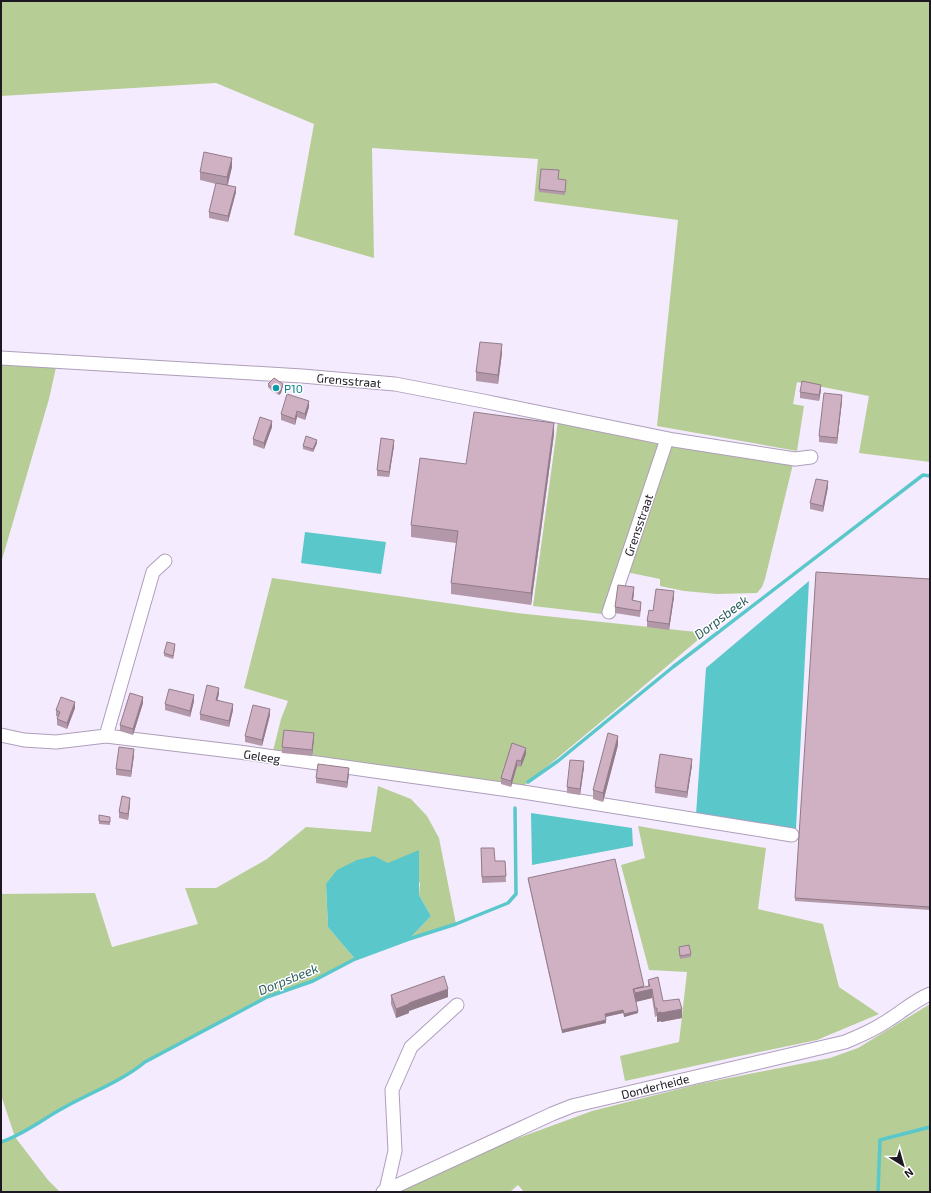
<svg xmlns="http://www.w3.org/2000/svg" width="931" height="1193" font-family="'Exo 2',sans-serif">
	<rect width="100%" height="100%" fill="#f5ebfe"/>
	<path fill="#b6ce95" d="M1,1h929v461l-71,-9 10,-57 -72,-14 -4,22 11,2 -7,45 -140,-25 21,-206 -144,-19 4,-42 -166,-11 2,110 -80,-23 20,-111 -98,-41 -215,13z
		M1,360l56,3 -8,36 -48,164z
		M558,421l103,24 -59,169 -69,-8z
		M671,444l122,20 -28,115 -3,8 -5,6 -40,1 -33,-3 -24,-5v-7l-34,-7z
		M272,578l245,35 189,20 -80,68 -106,88 -248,-34 9,-36 7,-18 -44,-13z
		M378,786l33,13 16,17 12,22 17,86 -47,15 22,-23 -12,-21 1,-12 -32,-20 -62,21 2,43 27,32 -42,22 -46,16 -122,65 -12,10 -69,35 -49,30 33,43 12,12h-59v-51l14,-4 -14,-42v-201l94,-1 17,54 86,-23 -13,-36h31l51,-29 39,-32 65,5z
		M638,826l128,22 -8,61 65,15 16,63 40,27 -62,26 -77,16 -115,25 -5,-25 59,-14 8,-70 -38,-2 -28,-105 24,-7z
		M930,1004v188h-406l-6,-7 -8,7h-115l93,-43 104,-38 107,-27 131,-26 28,-10z"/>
	<path fill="#5ac7cb" d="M305,532l81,10 -5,32 -80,-11z
		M809,581l-13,248 -100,-14 10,-147z
		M531,813l101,15 1,18 -101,19z
		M419,850v45l12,21 -22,23 -54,20 -27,-32 -2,-43 11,-14 20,-10 17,-4 14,7z"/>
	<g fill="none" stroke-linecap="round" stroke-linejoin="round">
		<path stroke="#5ac7cb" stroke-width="3.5" d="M528,782l30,-21 115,-94 250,-192 7,1
			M1,1142c24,-8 43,-24 64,-35 27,-15 57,-26 80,-45l122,-65 46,-16 42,-22 54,-20 47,-15 52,-21 8,-9 -1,-86
			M878,1192l2,-52 50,-13"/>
		<g stroke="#ae9ebb" stroke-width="15">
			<path id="minor" d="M1,358l301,18 93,8 88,17 191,39 121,19 16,-2
				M609,612l58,-173
				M1,735l23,5 32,2 50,-6 133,16 284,40 269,43
				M106,736l47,-164 12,-11
				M386,1190l9,-39 -3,-61 19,-43 46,-42
				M383,1192l169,-78 20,-8 273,-64c15,-6 31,-13 45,-23 13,-8 25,-19 40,-25"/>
		</g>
		<use href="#minor" stroke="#fff" stroke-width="13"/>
	</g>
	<path fill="#b398a9" d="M232,167l-4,18 8,7 -8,30 -19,-4v-6l7,-28 -16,-4v-8z
		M559,173l-1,6 8,4 -1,12 -26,-3v-3z
		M502,353l-4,31 -22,-3v-9z
		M268,384l15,2 -2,7 -2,2 -7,-4 -4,-4z
		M821,390l-2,11 -19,-3v-6z
		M842,401l-5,43 -18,-2v-6z
		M309,407l-4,13 -8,-3 -2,8 -14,-5v-6z
		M272,427l-8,22 -11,-4v-6z
		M554,434l-23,171 -80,-11v-11l5,-40 -45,-6v-12l55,-61z
		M317,443l-4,9 -10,-3v-3z
		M394,446l-5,31 -12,-1v-6z
		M828,487l-5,25 -13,-3v-6z
		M816,572l114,7v331l-135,-9z
		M634,593l-1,7 8,8 -1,9 -25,-4v-6z
		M674,597l-5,33 -22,-3v-6l6,-10z
		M175,647l-2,12 -9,-3v-3z
		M219,694l-2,6 16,10 -4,17 -29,-7v-6z
		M194,701l-4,16 -25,-7v-6z
		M143,703l-10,32 -13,-4v-6z
		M75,708l-8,21 -10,-4v-6l1,-2 -2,-1v-6z
		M270,715l-8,31 -17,-4v-6z
		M314,739l-2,17 -30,-3v-6z
		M512,743l14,11 -5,13 -4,-1 -6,21 -10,-3v-6z
		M618,745l-15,57 -10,-3v-9z
		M134,755l-3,22 -15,-2v-6z
		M692,765l-5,33 -32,-5v-6z
		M584,767l-4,28 -13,-2v-6z
		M349,774l-2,14 -31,-5v-5z
		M130,804l-2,16 -9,-2v-6z
		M110,820v5l-11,-1v-3z
		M481,854l14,7h10l1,21 -24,1z
		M528,878l116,109 4,-1v-6l15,21 19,17 -21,4v-1l-4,1v-6l-2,1 -3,-19 -16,4 2,11 -14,4 -1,-4 -18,4 1,6 -44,10 -34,-153z
		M679,947l12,7v3l-11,2z
		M391,995l57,2 -39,14v2l-13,5 -5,-14z"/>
	<path fill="#927c89" d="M232,158v9l-5,19v-9z
		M236,187v5l-8,30v-6z
		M502,344v9l-4,31v-9z
		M283,384l-2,9 -2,2v-3z
		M821,385v5l-2,11v-6z
		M842,395v6l-5,43v-6z
		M309,401v6l-4,13v-6z
		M297,411v6l-2,8v-6z
		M272,421v6l-8,22v-6z
		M554,423v11l-23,171v-12z
		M317,440v3l-4,9v-3z
		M394,440v6l-5,31v-5z
		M828,481v6l-5,25v-6z
		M634,587v6l-2,13v-6z
		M674,591v6l-5,33v-6z
		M175,644v3l-2,12v-3z
		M219,688v6l-3,12v-6z
		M194,695v6l-4,16v-6z
		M143,697v6l-10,32v-6z
		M75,702v6l-8,21v-6z
		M233,704v6l-4,17v-6z
		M270,709v6l-8,31v-6z
		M314,733v6l-2,17v-6z
		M618,736v9l-15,57v-9z
		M526,748v6l-5,13v-6z
		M134,749v6l-3,22v-6z
		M692,759v6l-5,33v-6z
		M517,760v6l-6,21v-6z
		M584,761v6l-4,28v-6z
		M349,768v6l-2,14v-6z
		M130,798v6l-2,16v-6z
		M448,989v8l-39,14v2l-13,5v-9l13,-6z
		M652,989v9l-17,4v-9z
		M682,1009v9l-21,4v-9z
		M623,1010v3l-18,4v-3z
		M638,1011v2l-14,4v-3z
		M661,1012v9l-4,1v-9z
		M606,1020v3l-44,10v-3z"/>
	<path fill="#d0b1c4" stroke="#927c89" d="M204,152l28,6 -5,19 -27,-5z
		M541,169l18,1 -1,9 8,1 -1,12 -26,-3z
		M216,183l20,4 -8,29 -19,-4z
		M480,342l22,2 -4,31 -22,-3z
		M274,378l9,6 -2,6 -2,2 -7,-4 -4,-4z
		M802,381l19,4 -2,10 -19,-3z
		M824,393l18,2 -5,43 -18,-2z
		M287,394l22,7 -4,13 -8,-3 -2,8 -14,-5z
		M474,412l80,11 -23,170 -80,-10 7,-52 -47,-6 9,-67 46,6z
		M260,417l12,4 -8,22 -11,-4z
		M306,436l11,4 -4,9 -10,-3z
		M381,438l13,2 -5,32 -12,-2z
		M816,479l12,2 -5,25 -13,-3z
		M816,572l114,7v328l-135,-9z
		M618,585l16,2 -2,13 9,2 -1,9 -25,-4z
		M656,589l18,2 -5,33 -22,-3 2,-11 4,1z
		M167,642l8,2 -2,12 -9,-3z
		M207,685l12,3 -3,12 17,4 -4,17 -29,-7z
		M169,689l25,6 -4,16 -25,-7z
		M130,693l13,4 -10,32 -13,-4z
		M61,697l14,5 -8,21 -10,-4 3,-7 -4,-2z
		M253,705l17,4 -8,31 -17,-4z
		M284,730l30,3 -2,17 -30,-3z
		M608,733l10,3 -15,57 -10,-3z
		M512,743l14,5 -5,13 -4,-1 -6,21 -10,-3z
		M119,747l15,2 -3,22 -15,-2z
		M660,754l32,5 -5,33 -32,-5z
		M570,760l14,1 -4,28 -13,-2z
		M318,764l31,4 -2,14 -31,-4z
		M122,796l8,2 -2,16 -9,-2z
		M99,815l11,2v5l-11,-1z
		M481,848h13l1,13h10l1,15 -24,1z
		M615,859l29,127 -11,3 5,22 -14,3 -1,-4 -18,4 1,6 -44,10 -34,-152z
		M689,945l2,9 -11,2 -1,-9z
		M444,976l4,13 -39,14v1l-13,5 -5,-14z
		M658,977l5,24 16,-2 3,10 -21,4v-1l-4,1v-5h-2l-3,-19 -17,4 -1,-4 16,-3 -2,-6z"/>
	<circle fill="#0f9aa8" stroke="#fff" stroke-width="1.5" cx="276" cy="388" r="4"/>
	<g text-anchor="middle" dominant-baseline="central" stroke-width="3" stroke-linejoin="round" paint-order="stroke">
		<g font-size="12" fill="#1d1721" stroke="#fff">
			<text transform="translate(349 380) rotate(5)">Grensstraat</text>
			<text transform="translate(638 525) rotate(-71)">Grensstraat</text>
			<text transform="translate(262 756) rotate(8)">Geleeg</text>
			<text transform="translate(655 1086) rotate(-14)">Donderheide</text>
		</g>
		<g font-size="12" fill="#0d838f" stroke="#fff" text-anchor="start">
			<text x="284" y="388">P10</text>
		</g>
		<g font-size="13" font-style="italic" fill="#2e5e5f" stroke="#fff">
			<text transform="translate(721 617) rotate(-37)">Dorpsbeek</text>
			<text transform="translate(288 979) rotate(-22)">Dorpsbeek</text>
		</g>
	</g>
	<rect width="931" height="1193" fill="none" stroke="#1d1721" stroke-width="4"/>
	<g transform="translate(903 1165) rotate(143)" stroke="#ffffff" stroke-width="3" paint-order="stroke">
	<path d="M0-3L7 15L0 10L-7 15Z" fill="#1d1721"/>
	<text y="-6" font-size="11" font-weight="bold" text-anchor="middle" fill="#1d1721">N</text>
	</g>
</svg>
